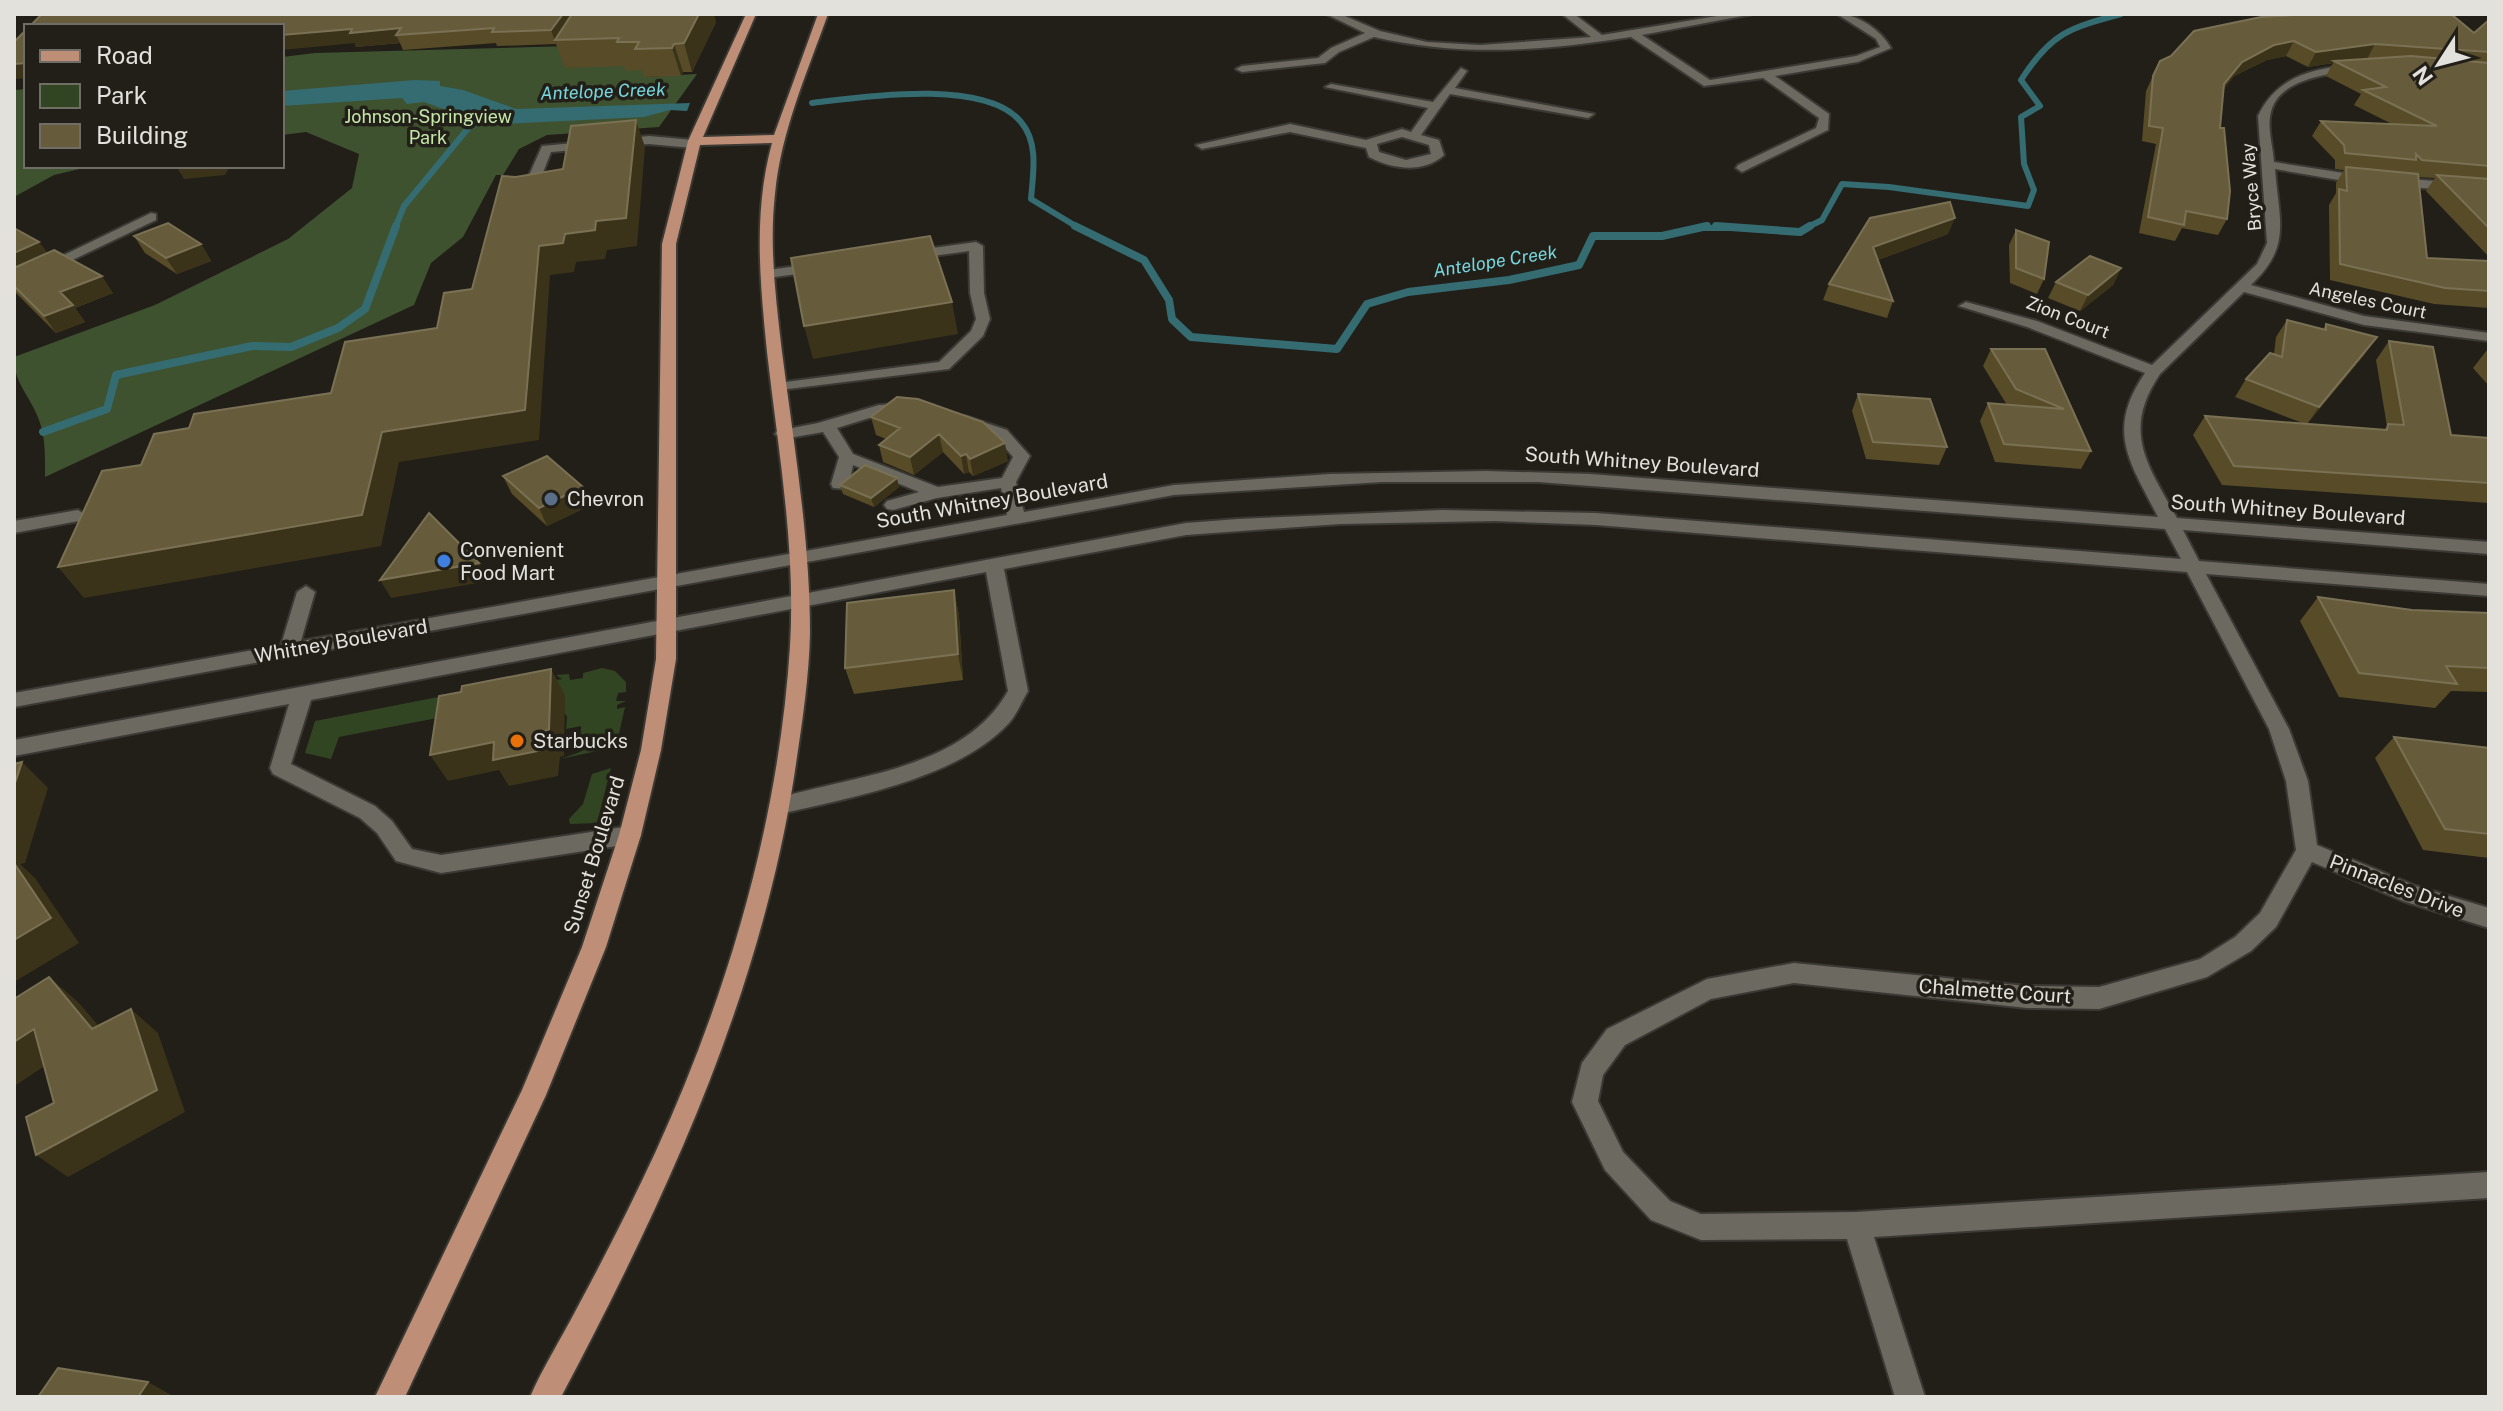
<svg xmlns="http://www.w3.org/2000/svg" width="2503" height="1411" font-family="'Public Sans',sans-serif">
	<rect width="100%" height="100%" fill="#211f18"/>
	<path fill="#324523" d="M602,668l13,3 11,11v10l-8,1 -2,8h10l-9,4v4l8,-2 -9,40 -56,12 20,-7 1,-26 -15,3 1,-12 -21,-35 16,-3 -6,-4 13,-1 1,6 13,-2v-5z
		M464,692l40,13 -165,32 -8,22 -26,-6 10,-32z
		M611,768l-14,55 -27,1 -1,-5 14,-15 9,-30z"/>
	<path fill="#3f5230" d="M572,46l76,24 -3,7 52,-3 -38,53 -112,8 -28,14 -16,26h-7l-33,62 -32,26 -17,42 -369,172c0,-21 1,-42 -8,-62 -10,-23 -23,-33 -23,-58l141,-52 133,-66 64,-51 7,-34 -53,-22 -24,3v-78l33,-4z
		M26,89v77h66l-38,9 -40,22v-107z"/>
	<path fill="#346c71" d="M415,80l25,1v5l23,4 53,19 174,-6 -3,8 -17,-1 -26,7 -140,7 -22,-1 -58,-21 -17,2 -5,-6 -120,8v-15z"/>
	<g fill="none" stroke-linecap="round" stroke-linejoin="round">
		<path stroke="#346c71" stroke-width="6" d="M812,103c50,-6 173,-25 209,19 18,21 12,52 10,77l48,29
			M395,228l9,-22 66,-80 22,-9
			M1697,228h49
			M1806,228l16,-8 20,-36 47,3 139,19 6,-16 -10,-26 -3,-47 19,-11 -19,-26c30,-47 48,-52 100,-66"/>
		<path stroke="#346c71" stroke-width="8" d="M1075,226l69,34 25,40 3,19 19,18 146,12 30,-45 41,-12 101,-12 70,-15 14,-29h69l45,-10
			M1716,226l84,6 10,-6
			M43,432l64,-23 9,-34 136,-29 39,1 47,-19 27,-19 31,-83"/>
		<g stroke="#3b3934" stroke-width="4">
			<path id="minor" d="M1326,14h14l40,17 47,11 53,3 111,-8 -29,-23h12l28,21 127,-21h24l-111,21 68,45 146,-24 24,-9 -4,-8 -39,-25c21,0 44,16 54,34l-33,14 -83,14 54,38 -1,16 -86,42 -6,-4 2,-3 78,-37 3,-10 -56,-40 -59,8 -73,-49c-88,14 -170,20 -257,0l-35,15 -14,11 -83,9 -6,-3 6,-3 76,-8 13,-10 34,-15z
				M2355,64l6,3 -2,2c-29,6 -84,8 -89,48 -2,14 3,31 4,45l82,13 133,10v8l-133,-10 -81,-14c4,52 17,77 -24,116l113,31 125,17v8l-125,-16 -120,-33 -84,82c-39,58 -12,91 17,144l312,24v12l-306,-24 16,31 290,23v12l-283,-22 83,155 19,52 9,64 99,41 73,22v20l-86,-27 -91,-39 -36,65 -25,24 -44,26 -108,32 -72,-1 -233,-25 -83,16 -86,46 -22,30 -5,26 25,51 47,49 31,13 155,-2 633,-40v26l-615,39 51,160h-30l-48,-158 -146,1 -50,-20 -46,-50 -33,-68 10,-39 25,-34 100,-50 87,-16 233,23 72,1 101,-28 35,-22 25,-24 36,-63 -10,-69 -17,-52 -82,-157 -591,-47 -102,-4 -154,3 -154,11 -182,34 24,122c-6,10 -11,23 -19,32 -50,55 -159,75 -229,91l-8,-2 -3,-6 3,-6c79,-25 191,-29 236,-109l-22,-119 -675,128 -20,64 84,42 17,15 20,28 29,6 189,-29 8,3 3,6 -3,6 -8,3 -189,29 -45,-12 -19,-28 -17,-15 -87,-44 -3,-6 19,-64 -275,52v-16l1172,-217 52,-4 204,-9 154,3 585,46 -16,-30 -627,-47h-156l-208,13 -1160,212v-14l267,-48 16,-53 9,-6 9,6 -14,49 706,-126 -6,-27 -64,10 -44,12 -6,-1 -3,-4 3,-4 32,-9 -66,-27 -5,24 -15,-1 -2,-4 8,-27 -16,-25 -40,7 -8,-5 2,-3 41,-8 61,-18 32,-2 8,5 -8,5 -32,2 -42,13 16,26 85,33 64,-9 11,-21 -18,-21 -38,-15 8,-5 42,14 23,26 -14,26 8,30 150,-27 156,-11 156,-3 104,3 568,43c-28,-55 -53,-86 -13,-144l-118,-46 -68,-21 7,-4 71,19 115,44 105,-101 10,-21 -9,-127c20,-41 55,-47 97,-52z
				M1461,68l6,3 -12,17 139,26 -6,4 -138,-24 -29,41 18,5 5,15c-21,19 -52,14 -75,2l-3,-9 -76,-16 -88,17 -6,-4 94,-21 76,16 36,-11 9,3 17,-24 -103,-21 6,-3 102,18zM1402,137l27,8 2,9 -25,6 -27,-8 -2,-8z
				M649,136l44,4 6,4 -6,4 -44,-4 -98,8 -18,46 -7,4 -7,-4 23,-52z
				M151,213l5,1v6l-142,68v-9z
				M976,242l7,4 1,47 6,26 -7,17 -34,33 -177,22v-6l6,-2 161,-21 32,-31 5,-12 -6,-26 -1,-42 -58,8 -7,-4 7,-4z
				M820,263l5,1v6l-57,8 -7,-4 7,-4z
				M78,510l9,6 -3,4 -70,13v-12z"/>
		</g>
		<g stroke="#3b3934" stroke-width="4">
			<path id="major" d="M746,14h10l-53,123 71,-2 44,-121h10c-21,59 -47,117 -53,180 -6,53 1,106 7,158 12,94 28,187 28,281 -1,48 -9,97 -16,144 -35,222 -129,423 -233,620h-31c13,-30 31,-58 46,-87 28,-52 55,-105 80,-159 72,-158 123,-330 134,-505 6,-98 -12,-197 -23,-294 -7,-70 -14,-140 5,-209l-72,2 -24,99v415l-15,91 -20,85 -35,112 -60,148 -141,302h-30l147,-307 60,-143 37,-112 22,-85 15,-91 6,-415 26,-103z"/>
		</g>
		<use href="#minor" fill="#6c6960" fill-rule="evenodd"/>
		<use href="#major" fill="#bf8e76" fill-rule="evenodd"/>
	</g>
	<path fill="#584c28" d="M2489,20v237l-63,-66 9,-13 -17,-1 9,81 62,3v47l-55,-4 -104,-24 -1,-75 7,-12v-10l8,-13 -9,-1v-9l-23,-24 9,-15 71,3 -38,-19 7,-11 -35,-18 7,-13 -25,4 -22,-11 -19,4 -33,16 -11,14 -3,38 7,91 -9,16 -36,-7 -7,13 -36,-8 17,-89 -14,-3 4,-50 14,-30 11,-5 23,-25 280,2z
		M716,22l-24,50h-9l-2,4 -37,1 -2,-7 -16,1 -2,-5 -59,2 -9,-24 -59,2 -1,-3 -93,7 -3,-7 -44,4 -1,-4 -73,-17z
		M1870,218l78,16 -70,26 15,41 -6,17 -64,-18 6,-16z
		M14,228l25,14 8,11 66,40 -38,15 10,14 -29,11 -42,-42z
		M2016,230l28,49 -7,15 -27,-11 -1,-38z
		M134,236l67,8 10,17 -34,13 -32,-21z
		M2121,268l-8,17 -33,26 -32,-13 8,-16z
		M2287,320l36,9 3,-5 39,30 -58,70 77,6 3,-4 -11,-66 13,-19 62,94 38,3v65l-267,-18 -29,-50 12,-19 100,8 -70,-27 11,-18 28,-25 2,-17z
		M1991,349h54l46,102 -10,18 -86,-7 -15,-41 8,-18 19,2 -24,-39z
		M2487,350h2v36l-16,-18z
		M1858,394l89,53 -8,18 -73,-6 -14,-48z
		M897,397l111,64 -35,15 -4,-4 -5,2 -21,-22 -29,23 -31,-13 -4,-17 7,-6 -10,-4 -5,-18z
		M503,476l88,29 -44,21 -35,-32z
		M840,485l59,2 -25,20 -31,-13z
		M954,590l5,26 4,64 -109,14 -9,-26z
		M2318,597l94,13 77,3v79l-38,-1 -16,17 -96,-11 -39,-76z
		M2394,737l95,11v110l-66,-8 -48,-92z"/>
	<path fill="#3b3319" d="M563,14h10l-18,26 1,4 -5,-14z
		M699,14h15l2,8 -24,50 -8,-29z
		M401,28l-5,7 4,8 -44,4 -1,-4 -73,7v-15l70,-6z
		M2294,41l-8,15 -19,4 -33,16 -18,23 8,-15 18,-22 32,-17z
		M674,44l9,28 -2,4 -9,-28z
		M2375,44l-8,15 -33,2 -1,2 -25,4 8,-15z
		M26,63v15l-12,1v-15z
		M636,120l9,27 -8,99 -30,4 -2,9 -29,3 -2,10 -24,3 -11,165 -140,22 -18,84 -297,52 -26,-31 324,-135 157,-186 57,-25z
		M176,166h54l-5,9 -41,4z
		M1955,218l-7,16 -81,30 6,-17z
		M39,242l12,16 -37,18v-23z
		M201,244l10,17 -34,13 -11,-16z
		M2121,268l-8,17 -33,26 8,-16z
		M102,276l11,17 -38,15 10,14 -29,11 -12,-17 16,-24z
		M952,302l6,32 -145,25 -9,-33z
		M2377,337l-12,17 -58,70 12,-17z
		M939,434l4,18 -29,23 -4,-18z
		M1005,443l3,18 -35,15 -3,-17z
		M966,454l3,18 -5,2 -3,-18z
		M897,478l2,9 -25,20 -3,-9z
		M583,487l8,18 -44,21 -8,-18z
		M479,563l10,18 -98,17 -11,-18z
		M954,590l5,26 4,64 -5,-26z
		M551,669l14,26 -1,61 -4,1 -2,19 -49,10 -10,-16 -51,11 -18,-26 64,-13z
		M22,762l26,26 -23,75 -5,1 15,14 44,65 -65,39v-196z
		M49,977l29,25 43,50 -29,-23z
		M131,1009l27,24 27,79 -117,65 -32,-22z
		M34,1029l30,24 -48,32 -2,-1v-42z
		M148,1382l27,15h-37z"/>
	<path fill="#665c3b" stroke="#7a7154" stroke-width="2" d="M42,14l166,1 6,-1h349l-12,16 -59,2 2,-4 -98,7 5,-7 -51,5 2,-4 -70,6v-9h-252z
		M572,14h127l-15,29 -10,1 -2,4 -37,1 4,-7h-22l2,-4 -64,2z
		M2313,14h138l23,19 15,-13v32l-114,-8 -59,8 -22,-11 -20,4 -32,17 -18,22 -4,44h4l6,63 -3,28 -41,-8 -2,14 -36,-8 15,-89 -14,-2 4,-50 7,-15 11,-5 23,-25 67,-14z
		M26,30v33l-12,1v-22z
		M2411,56l78,7v103l-67,-6 -6,-6v6l-71,-7 -1,-8 -23,-24 116,5 -74,-36 23,-3 -52,-26z
		M636,120l-10,98 -30,3 -1,9 -30,4 -2,9 -24,3 -14,164 -143,22 -20,83 -304,52 44,-96 39,-6 13,-31 35,-6 5,-14 137,-21 14,-51 92,-14 7,-35 28,-4 30,-113 14,1 47,-8 8,-43z
		M2346,167l72,7 9,84 62,3v30l-44,-3 -105,-24 -1,-75 8,2z
		M2437,175l52,4v49z
		M1950,202l5,16 -82,29 20,54 -64,-17 41,-66z
		M168,223l33,21 -35,14 -32,-22z
		M14,228l25,14 -25,11z
		M2016,230l33,12 -5,37 -28,-11z
		M930,236l22,66 -148,24 -13,-68z
		M54,250l48,26 -42,16 13,13 -29,11 -30,-30v-18z
		M2090,256l31,12 -33,27 -32,-13z
		M2287,320l39,10v-6l51,13 -58,70 -73,-28 24,-26 12,4z
		M2389,341l44,6 18,88 38,3v45l-255,-17 -29,-50 182,14 1,-6 16,1z
		M1991,349h54l46,102 -87,-7 -16,-41 76,6 -48,-20z
		M1858,394l72,5 17,48 -74,-5z
		M897,397l21,2 65,23 22,21 -35,16 -4,-5 -5,2 -22,-22 -29,23 -31,-12 21,-17 -29,-11z
		M547,456l36,31 -44,21 -36,-32z
		M865,465l32,13 -26,20 -31,-13z
		M429,513l50,50 -99,17z
		M954,590l4,64 -113,14 2,-65z
		M2318,597l94,13 77,3v55l-43,-2 11,18 -98,-11z
		M551,669l-2,61 -4,1 -2,19 -50,10 1,-18 -64,13 9,-59 22,-4 1,-6z
		M2394,737l95,11v86l-44,-5z
		M22,762l-8,24v-22z
		M14,863l37,55 -37,22z
		M49,977l43,52 39,-20 26,81 -121,65 -10,-38 28,-14 -20,-74 -20,13v-43z
		M58,1368l90,14 -10,15h-100z"/>
	<circle fill="#5c6f8a" stroke="#211f18" stroke-width="3" cx="551" cy="499" r="8"/>
	<circle fill="#3f7fe0" stroke="#211f18" stroke-width="3" cx="444" cy="561" r="8"/>
	<circle fill="#e8710a" stroke="#211f18" stroke-width="3" cx="517" cy="741" r="8"/>
	<g text-anchor="middle" dominant-baseline="central" stroke-width="7" stroke-linejoin="round" paint-order="stroke">
		<g font-size="18" font-style="italic" fill="#78d5dd" stroke="#211f18">
			<text transform="translate(603 91) rotate(-2)">Antelope Creek</text>
			<text transform="translate(1495 261) rotate(-9)">Antelope Creek</text>
		</g>
		<g font-size="18" fill="#c4e6a9" stroke="#211f18">
			<text x="428" y="116">Johnson-Springview<tspan x="428" dy="21">Park</tspan></text>
		</g>
		<g font-size="18" fill="#e3e1dc" stroke="#211f18">
			<text transform="translate(2251 187) rotate(-95)">Bryce Way</text>
			<text transform="translate(2368 300) rotate(12)">Angeles Court</text>
			<text transform="translate(2068 317) rotate(21)">Zion Court</text>
		</g>
		<g font-size="20" fill="#e3e1dc" stroke="#211f18">
			<text transform="translate(1642 462) rotate(4)">South Whitney Boulevard</text>
			<text transform="translate(992 501) rotate(-10)">South Whitney Boulevard</text>
			<text transform="translate(2288 510) rotate(4)">South Whitney Boulevard</text>
			<text transform="translate(341 641) rotate(-10)">Whitney Boulevard</text>
			<text transform="translate(594 855) rotate(-73)">Sunset Boulevard</text>
			<text transform="translate(2397 886) rotate(21)">Pinnacles Drive</text>
			<text transform="translate(1995 991) rotate(4)">Chalmette Court</text>
		</g>
		<g font-size="20" fill="#e3e1dc" stroke="#211f18" text-anchor="start">
			<text x="567" y="499">Chevron</text>
			<text x="460" y="550">Convenient<tspan x="460" dy="23">Food Mart</tspan></text>
			<text x="533" y="741">Starbucks</text>
		</g>
	</g>
	<rect width="2503" height="1411" fill="none" stroke="#e3e1dc" stroke-width="32"/>
	<rect x="24" y="24" width="260" height="144" fill="#211f18" stroke="#6f6d66" stroke-width="2"/>
	<rect x="40" y="50" width="40" height="12" fill="#bf8e76" stroke="#6f6d66" stroke-width="2"/>
	<text x="96" y="64" font-size="24" fill="#e3e1dc">Road</text>
	<rect x="40" y="84" width="40" height="24" fill="#324523" stroke="#6f6d66" stroke-width="2"/>
	<text x="96" y="104" font-size="24" fill="#e3e1dc">Park</text>
	<rect x="40" y="124" width="40" height="24" fill="#665c3b" stroke="#6f6d66" stroke-width="2"/>
	<text x="96" y="144" font-size="24" fill="#e3e1dc">Building</text>
	<g transform="translate(2439 64) rotate(234)" stroke="#211f18" stroke-width="6" paint-order="stroke">
	<path d="M0-6L14 30L0 20L-14 30Z" fill="#e3e1dc"/>
	<text y="-12" font-size="22" font-weight="bold" text-anchor="middle" fill="#e3e1dc">N</text>
	</g>
</svg>
